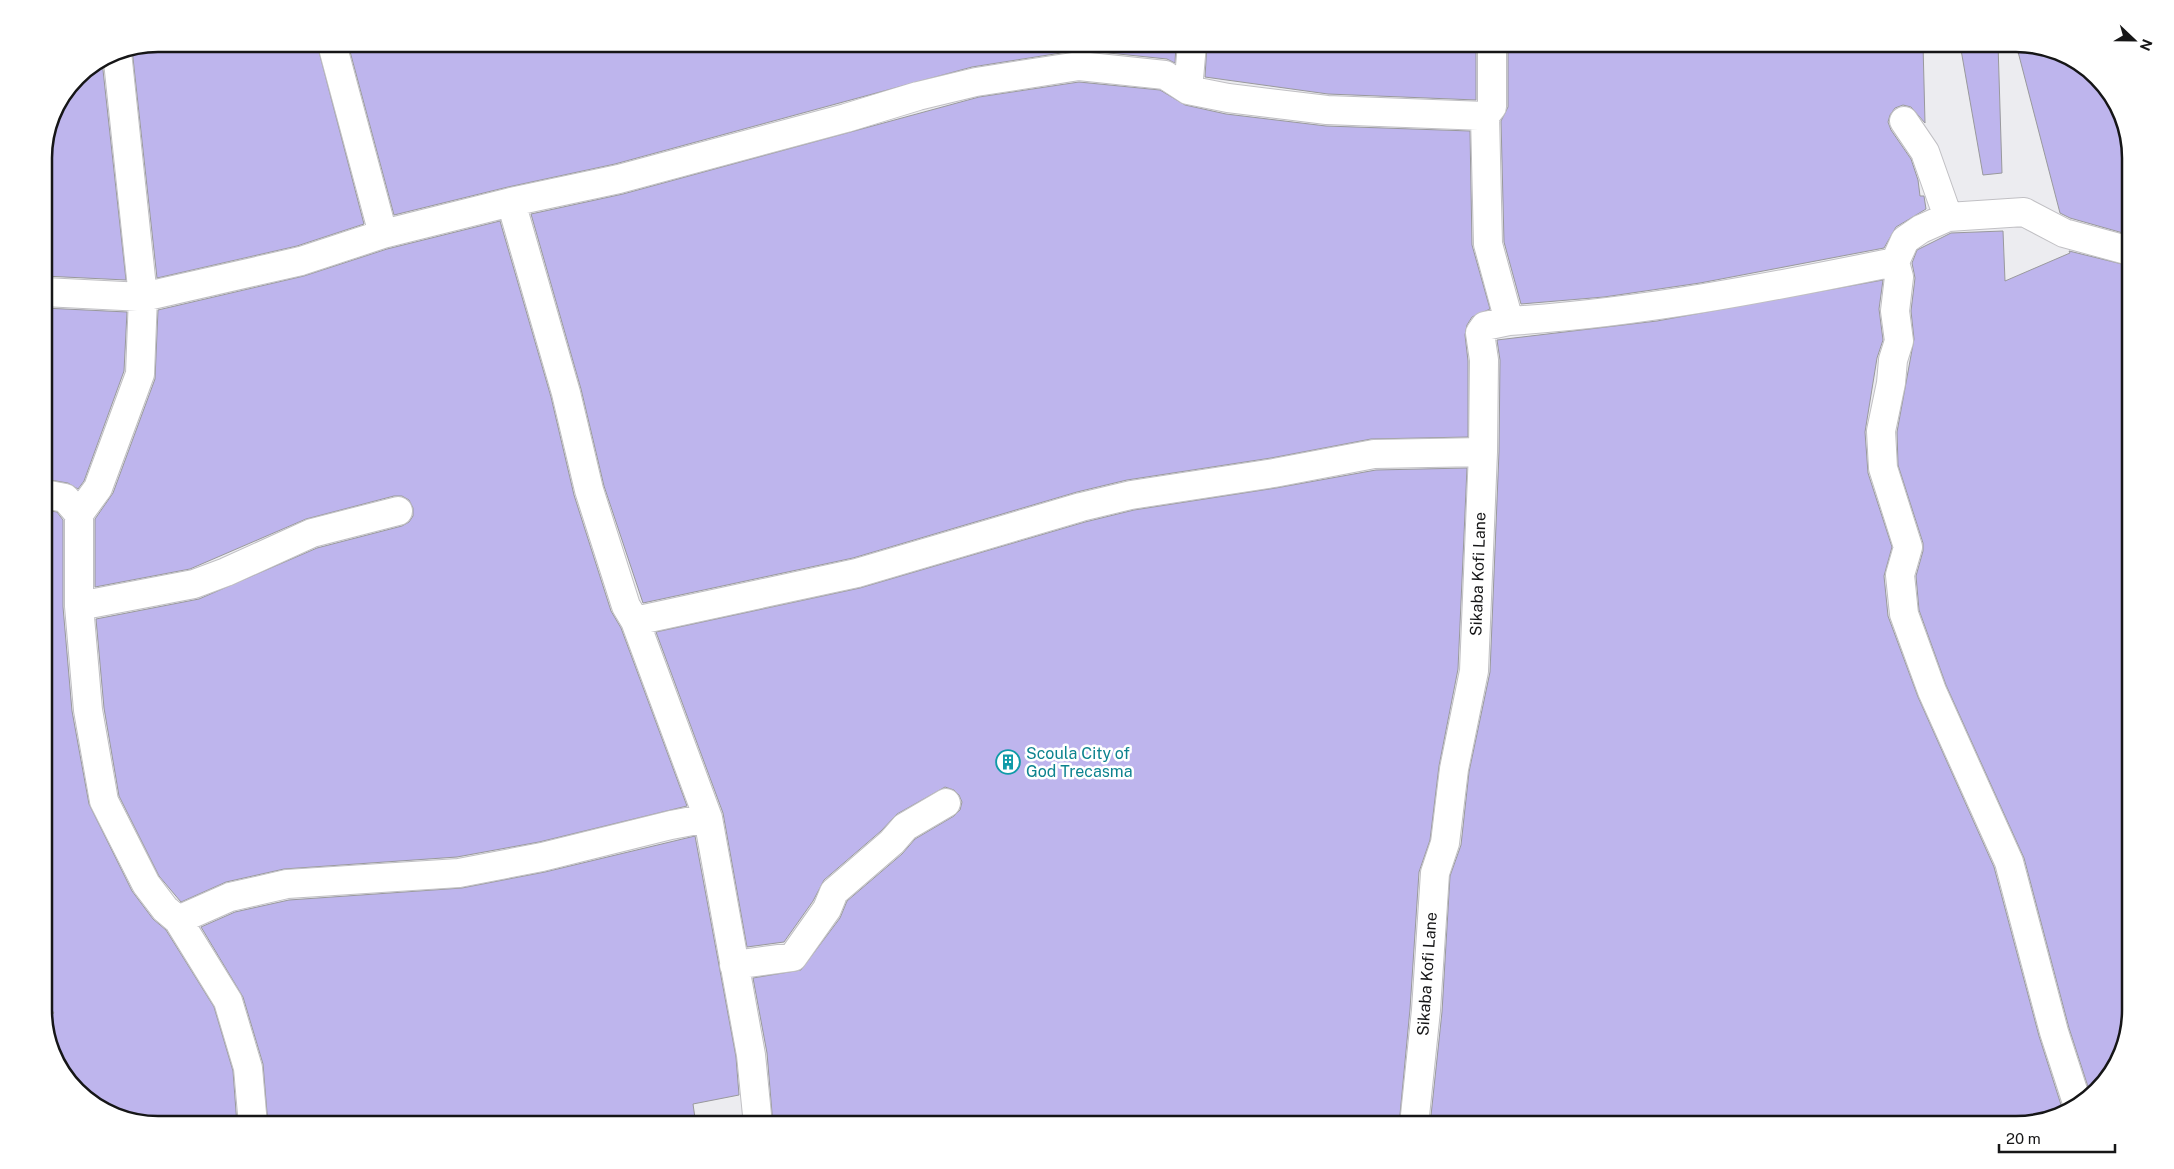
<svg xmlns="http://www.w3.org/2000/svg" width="2174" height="1169" font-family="'Public Sans',sans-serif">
	<rect width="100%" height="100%" fill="#ececf0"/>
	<path fill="#beb5ed" stroke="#99999c" d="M159,44h158l47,180 -67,22 -140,32 -25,-229z
		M348,44h828l-1,19 -8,-4 -87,-9 -108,17 -357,97 -107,23 -114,28z
		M1207,44h269v56l-148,-6 -123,-17z
		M1508,44h415l2,79 -14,-16 -8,-2 -8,3 -5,7 -2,7 3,8 20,29 7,21 2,16h4l2,13 -30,18 -12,21 -184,35 -96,14 -83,7 -17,-62 -3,-121 7,-14z
		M1960,44h38l4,129 -19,2z
		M2016,44l50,12 45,39 19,57v83l-60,-17 -10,-5z
		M102,61l24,219 -82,-4v-124l9,-37 25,-38z
		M1079,82l81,8 25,15 41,9 100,12 144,5 2,114 18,64 -18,8 -5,8 -2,10 3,26v76l-97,2 -100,19 -144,22 -50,12 -224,66 -210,45 -39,-117 -23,-97 -50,-175 92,-20 356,-97z
		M500,221l51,176 23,98 37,116 10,17 66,178 -148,36 -82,15 -173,12 -58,13 -45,20 -22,-26 -40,-80 -15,-88 -8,-89 103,-20 118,-51 85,-22 7,-4 4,-6v-8l-4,-8 -7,-4h-8l-88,23 -116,50 -95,18v-68l18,-26 42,-114 3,-69 146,-34 83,-27z
		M2003,231l2,50 65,-28 -1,-2 61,15v744l-12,51 -28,32 -21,-65 -45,-170 -78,-173 -27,-75 -3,-34 7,-25v-8l-25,-78 -1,-33 17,-93 -3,-28 4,-33 -3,-15 5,-13 34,-17z
		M1883,280l-4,29 4,31 -6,18 -12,74 3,41 24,74 -8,29 4,40 30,81 76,170 45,169 24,75 -48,14h-220l-1,-3 -16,3h-348l12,-113 8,-136 11,-31 8,-73 21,-100 9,-220 1,-92 -3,-20 160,-19z
		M44,308l83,4 -3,59 -40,110 -6,8 -10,-6 -24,-4z
		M1467,468l-9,201 -19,97 -9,74 -11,32 -9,137 -11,116h-626l-6,-72 -14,-75 48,-8 39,-52 7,-17 55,-47 13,-15 39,-23 6,-6 2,-8 -3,-7 -5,-5 -9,-3 -48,27 -16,17 -57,49 -11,21 -29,41 -37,5 -24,-134 -67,-181 204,-44 225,-66 49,-12 142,-22 100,-18z
		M44,510l13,2 6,8v87l9,104 17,93 43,87 21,28 13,11 48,77 19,64 4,54h-78l-51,-12 -45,-39 -18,-54 9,-7 -10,-14z
		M695,836l41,221 3,38 -46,9 3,21h-428l-5,-61 -20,-67 -42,-70 34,-15 54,-12 173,-12 83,-16z"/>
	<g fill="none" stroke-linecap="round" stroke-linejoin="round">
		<g stroke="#c1c0c4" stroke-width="30">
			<path id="street" d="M332,44l51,190
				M117,52l26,245 -3,77 -42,114 -19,26v92l9,104 16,91 42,83 19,25 13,11 50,81 20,67 5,57
				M1188,90l4,-46
				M1904,121l21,31 23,65
				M511,202l55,191 23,97 37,116 9,15 73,197 43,237 7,70
				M1895,262l4,15 -4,34 4,30 -6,19 -2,23 -10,48 2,37 25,79 -8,28 4,39 28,77 77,171 45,170 24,74
				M44,292l99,5 158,-36 82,-27 128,-32 108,-23 227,-61 72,-22 58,-14 103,-16 86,9 23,15 40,8 99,12 158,6
				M1509,321c130,-8 258,-33 386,-59l10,-22 16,-11 27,-12 76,-5 40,21 66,18
				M44,494l21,4 14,16
				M79,606l115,-22 32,-12 86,-39 86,-22
				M635,621l222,-48 224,-66 50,-12 143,-22 100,-19 109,-2
				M178,920l52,-23 57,-13 172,-11 83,-16 129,-32 37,-7
				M734,965l59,-8 34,-48 7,-17 58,-50 13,-15 41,-24
				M1414,1125l12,-115 9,-137 10,-30 9,-74 20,-98 9,-219 1,-92 -4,-27 5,-7 24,-5 -21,-77 -3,-128 7,-9v-63"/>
		</g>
		<use href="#street" stroke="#fff" stroke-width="28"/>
	</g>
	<defs>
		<g id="building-ring" transform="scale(1.25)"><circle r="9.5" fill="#fff" stroke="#0f9aa8" stroke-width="1.5"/><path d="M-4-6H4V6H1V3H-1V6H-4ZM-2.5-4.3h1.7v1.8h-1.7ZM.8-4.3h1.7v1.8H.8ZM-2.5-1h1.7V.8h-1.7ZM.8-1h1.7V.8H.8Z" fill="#0f9aa8"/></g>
	</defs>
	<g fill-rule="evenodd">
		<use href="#building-ring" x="1008" y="762"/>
	</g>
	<g text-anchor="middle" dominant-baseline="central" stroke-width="5" stroke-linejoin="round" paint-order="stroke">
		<g font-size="16" fill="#161617" stroke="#fff">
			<text transform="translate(1478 574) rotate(-88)">Sikaba Kofi Lane</text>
			<text transform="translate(1427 974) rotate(-86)">Sikaba Kofi Lane</text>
		</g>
		<g font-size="16" fill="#0d838f" stroke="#fff" text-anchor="start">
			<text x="1026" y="753">Scoula City of<tspan x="1026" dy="18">God Trecasma</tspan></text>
		</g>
	</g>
	<path d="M0 0H2174V1169H0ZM158 52H2016A106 106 0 0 1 2122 158V1010A106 106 0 0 1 2016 1116H158A106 106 0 0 1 52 1010V158A106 106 0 0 1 158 52Z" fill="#fff" fill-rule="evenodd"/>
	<path fill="none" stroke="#161617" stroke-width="2.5" d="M158 52H2016A106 106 0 0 1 2122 158V1010A106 106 0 0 1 2016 1116H158A106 106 0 0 1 52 1010V158A106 106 0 0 1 158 52Z"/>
	<g transform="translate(2134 40) rotate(112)" stroke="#ffffff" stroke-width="4" paint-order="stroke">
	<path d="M0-4L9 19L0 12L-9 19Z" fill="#161617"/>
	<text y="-8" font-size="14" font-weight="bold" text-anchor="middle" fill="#161617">N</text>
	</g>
	<path d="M1999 1144v8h116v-8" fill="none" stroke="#161617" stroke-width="2.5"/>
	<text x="2006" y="1144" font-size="15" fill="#161617" stroke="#ffffff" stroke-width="4" paint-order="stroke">20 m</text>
</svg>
